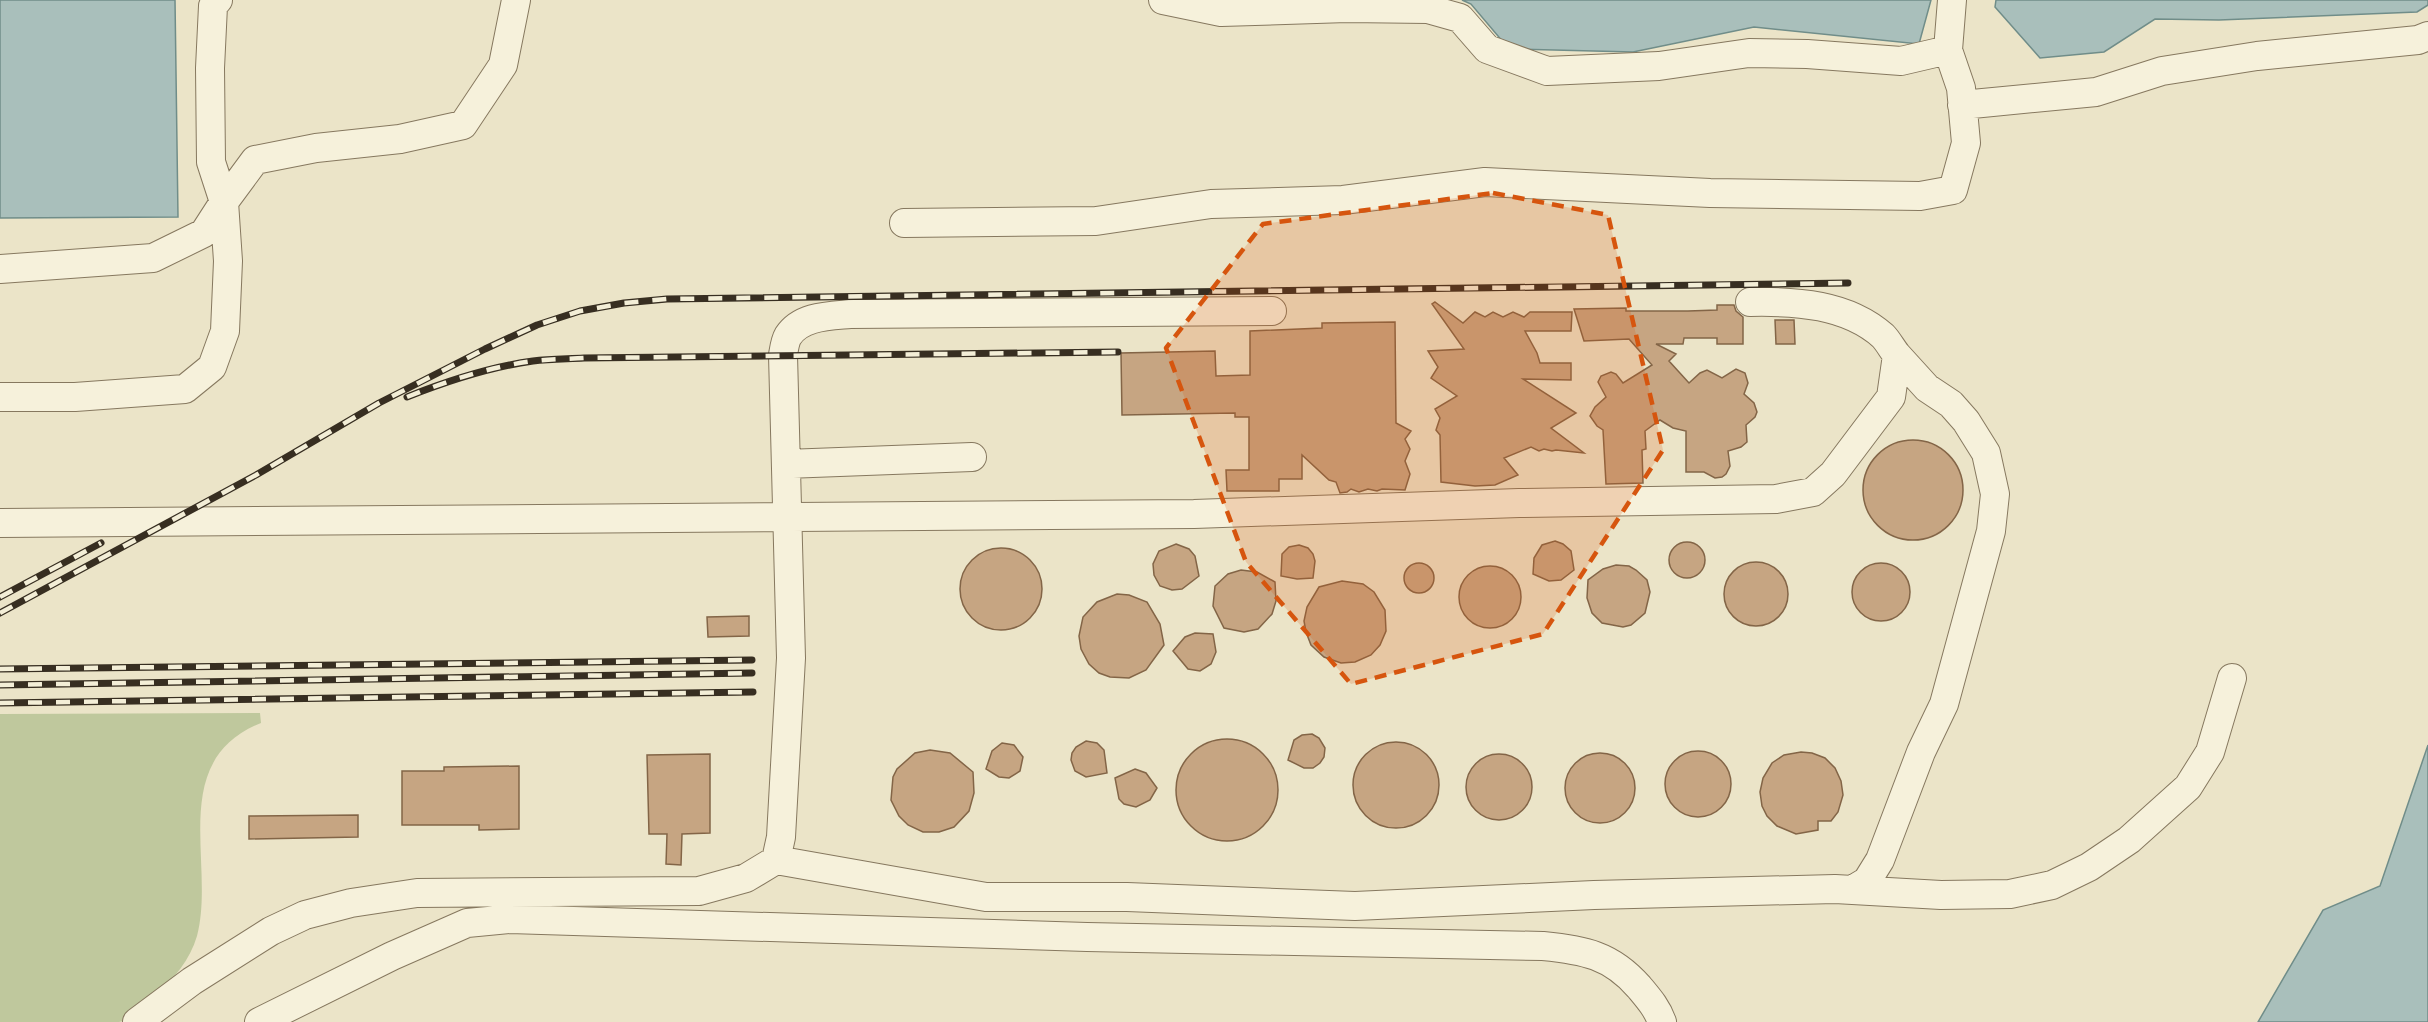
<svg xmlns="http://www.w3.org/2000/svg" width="2428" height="1022" font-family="'IBM Plex Serif',serif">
	<rect width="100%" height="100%" fill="#ebe4c8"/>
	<path fill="#bfc89d" d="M260,713l1,10c-95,38 -45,141 -64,213 -7,24 -23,43 -42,59 -9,8 -24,25 -36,27 -11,0 -25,0 -37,0 -27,0 -55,0 -82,0v-308z"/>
	<path fill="#a9bfbb" stroke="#708d89" stroke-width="1.5" d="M0,0h175l3,217 -178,1z
		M1462,0h469l-12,44 -165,-17 -121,25 -124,-3 -38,-45z
		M1996,0h432v5l-11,7 -198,8 -64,-1 -51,33 -64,6 -45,-51z
		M2428,745v277h-170l65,-112 57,-24z"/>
	<path fill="#c6a582" stroke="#836547" stroke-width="1.5" d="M1435,302l28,21 12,-11 10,5 8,-5 10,5 10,-5 11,5 6,-5h42l-1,19h-46l12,22 3,10h31v17l-48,-1 53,34 -25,15 33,25 -28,-3 -4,1 -8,-2 -5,2 -8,-4 -27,11 14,17 -23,10 -20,1 -34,-4 -1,-47 -4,-5 4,-12 -5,-9 22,-13 -26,-18 7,-11 -10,-16 36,-2 -32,-45z
		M1717,305h17l2,6 7,6v27h-26v-6h-33l-1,6h-27l20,10 -7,7 20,22 11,-10 7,-3 15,8 14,-9 9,4 3,10 -4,11 10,9 3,9 -2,5 -9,8 1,17 -6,5 -13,4 2,15 -4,8 -4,3 -7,1 -11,-6h-18v-41l-13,-3 -13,-8 -15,11 1,18 -4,1 1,33 -37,1 -3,-54 -6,-4 -7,-10 5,-9 11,-10 -8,-15 3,-6 10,-4 5,2 7,9 29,-18 -23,-26 -45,2 -10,-32 52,-1v3h62l29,-1z
		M1775,320h19l1,24h-19z
		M1395,322l1,101 15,8 -6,8 5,10 -5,12 5,13 -5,16 -23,-1 -5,2 -9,-2 -9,3 -8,-3 -4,3 -7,1 -4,-11 -7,-2 -27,-25v24h-23v12h-52l-1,-21h23v-53h-14v-4l-113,2 -1,-62 94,-2 1,25 34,-1v-44l72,-3v-5z
		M1863 490a50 50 0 1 1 100 0a50 50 0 1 1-100 0Z
		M1555,541l8,3 8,7 3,19 -13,10 -12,1 -16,-7 1,-16 8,-13z
		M1669 560a18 18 0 1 1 36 0a18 18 0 1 1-36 0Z
		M1176,544l13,5 6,7 4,20 -17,13 -10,1 -12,-4 -6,-11 -1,-11 6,-13z
		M1299,545l9,3 5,6 2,7 -2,17 -16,1 -16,-3 1,-22 7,-7z
		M960 589a41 41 0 1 1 82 0a41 41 0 1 1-82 0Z
		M1724 594a32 32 0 1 1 64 0a32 32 0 1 1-64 0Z
		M1404 578a15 15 0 1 1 30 0a15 15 0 1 1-30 0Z
		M1852 592a29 29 0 1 1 58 0a29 29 0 1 1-58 0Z
		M1616,565l13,1 7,4 11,10 3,12 -5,21 -14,12 -8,2 -21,-4 -10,-10 -5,-15 1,-18 15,-11z
		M1459 597a31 31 0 1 1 62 0a31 31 0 1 1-62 0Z
		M1241,570l16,2 18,10 1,19 -4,13 -14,15 -14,3 -20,-4 -11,-22 2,-20 13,-12z
		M1342,581l21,3 11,8 11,18 1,21 -6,14 -9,10 -16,7 -14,1 -17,-6 -13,-12 -5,-13 -2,-11 3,-14 12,-20z
		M1117,594l12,1 18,7 13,22 4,21 -18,25 -17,8 -19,-1 -11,-4 -10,-9 -8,-15 -2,-13 4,-19 14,-15z
		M749,616v20l-41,1 -1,-20z
		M1195,633l18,1 3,18 -5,12 -11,7 -12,-2 -15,-18 12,-14z
		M1312,734l7,4 6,10 -1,9 -4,6 -7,5h-9l-16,-8 6,-20 8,-5z
		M1176 790a51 51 0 1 1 102 0a51 51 0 1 1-102 0Z
		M1086,741l11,2 7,7 3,23 -21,4 -11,-6 -4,-11 1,-7 4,-6z
		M1353 785a43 43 0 1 1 86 0a43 43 0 1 1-86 0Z
		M1002,743l12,2 9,12 -3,14 -11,7 -10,-1 -13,-8 6,-18z
		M930,750l20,3 23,19 1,21 -5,18 -15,16 -15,5h-16l-15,-7 -9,-9 -8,-16 2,-23 4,-8 18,-16z
		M1665 784a33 33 0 1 1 66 0a33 33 0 1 1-66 0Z
		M1801,752l11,1 13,5 10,10 6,13 2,14 -5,17 -7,9h-13v9l-22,4 -19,-8 -10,-10 -5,-10 -2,-14 3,-14 9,-15 12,-8z
		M1565 788a35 35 0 1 1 70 0a35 35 0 1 1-70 0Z
		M710,754v79l-28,1 -1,31 -15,-1 1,-30h-18l-2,-79z
		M1466 787a33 33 0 1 1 66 0a33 33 0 1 1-66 0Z
		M519,766v63l-40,1v-5h-77v-54h42v-4z
		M1135,769l11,4 11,15 -7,12 -14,7 -12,-3 -5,-5 -4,-21z
		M358,815v22l-109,2v-23z"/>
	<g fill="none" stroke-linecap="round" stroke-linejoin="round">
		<g stroke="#86785f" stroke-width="30">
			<path id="minor" d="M1163,0l58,12 126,-4 81,1 32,9 27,31 60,22 112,-5 90,-13 58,1 94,7 47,-11 4,-50
				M1962,105l134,-13 66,-21 95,-15 161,-16 10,-4
				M904,223l192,-2 115,-17 132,-4 142,-18 225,11 210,3 33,-6 13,-47 -5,-55 -13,-38
				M0,269l153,-11 51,-25 20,-31 -13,-40 -1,-94 3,-62 5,-6
				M0,397h75l110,-8 27,-22 13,-36 3,-70 -4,-59 31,-42 61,-12 84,-9 63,-14 40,-60 13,-65
				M786,464l186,-7
				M0,523l1194,-9 325,-11 257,-4 37,-7 20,-18 58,-77 6,-42c-5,-6 -9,-14 -14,-19 -36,-32 -87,-35 -133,-34
				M776,860l210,37h141l228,9 239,-11 241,-6 106,6 69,-1 42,-9 37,-18 40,-27 59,-53 22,-35 22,-74
				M1852,890l15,-9 13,-21 41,-108 23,-48 47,-173 4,-37 -9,-41 -20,-32 -15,-17 -24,-16 -30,-33
				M137,1022l55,-41 79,-50 34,-16 46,-12 66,-10 282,-2 47,-13 30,-18 5,-23 10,-179 -8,-303c1,-6 2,-14 5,-19 13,-20 41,-20 62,-22l422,-3
				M259,1022l133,-66 75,-33 43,-4 577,18 456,9c41,4 68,9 96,41 10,12 18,21 23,35"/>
		</g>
		<use href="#minor" stroke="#f6f1db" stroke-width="28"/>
		<g stroke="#372e21" stroke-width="7">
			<path id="rail" d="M407,397c40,-16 82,-30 126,-36 17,-2 34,-2 51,-3l534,-6
				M0,597l101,-54
				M0,613l256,-138 123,-72 106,-54 52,-24 43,-14 44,-8 43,-4 1181,-16
				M0,669l752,-9
				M0,685l752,-12
				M0,703l753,-11"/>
		</g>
		<use href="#rail" stroke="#f3eed7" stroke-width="4.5" stroke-dasharray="14" stroke-linecap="butt"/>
	</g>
	<path fill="#d6550e" fill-opacity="0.2" stroke="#d6550e" stroke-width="4.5" stroke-dasharray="12 8" stroke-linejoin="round" d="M1493,193l115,22 55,235 -120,184 -192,50 -105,-122 -80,-214 97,-124z"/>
</svg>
